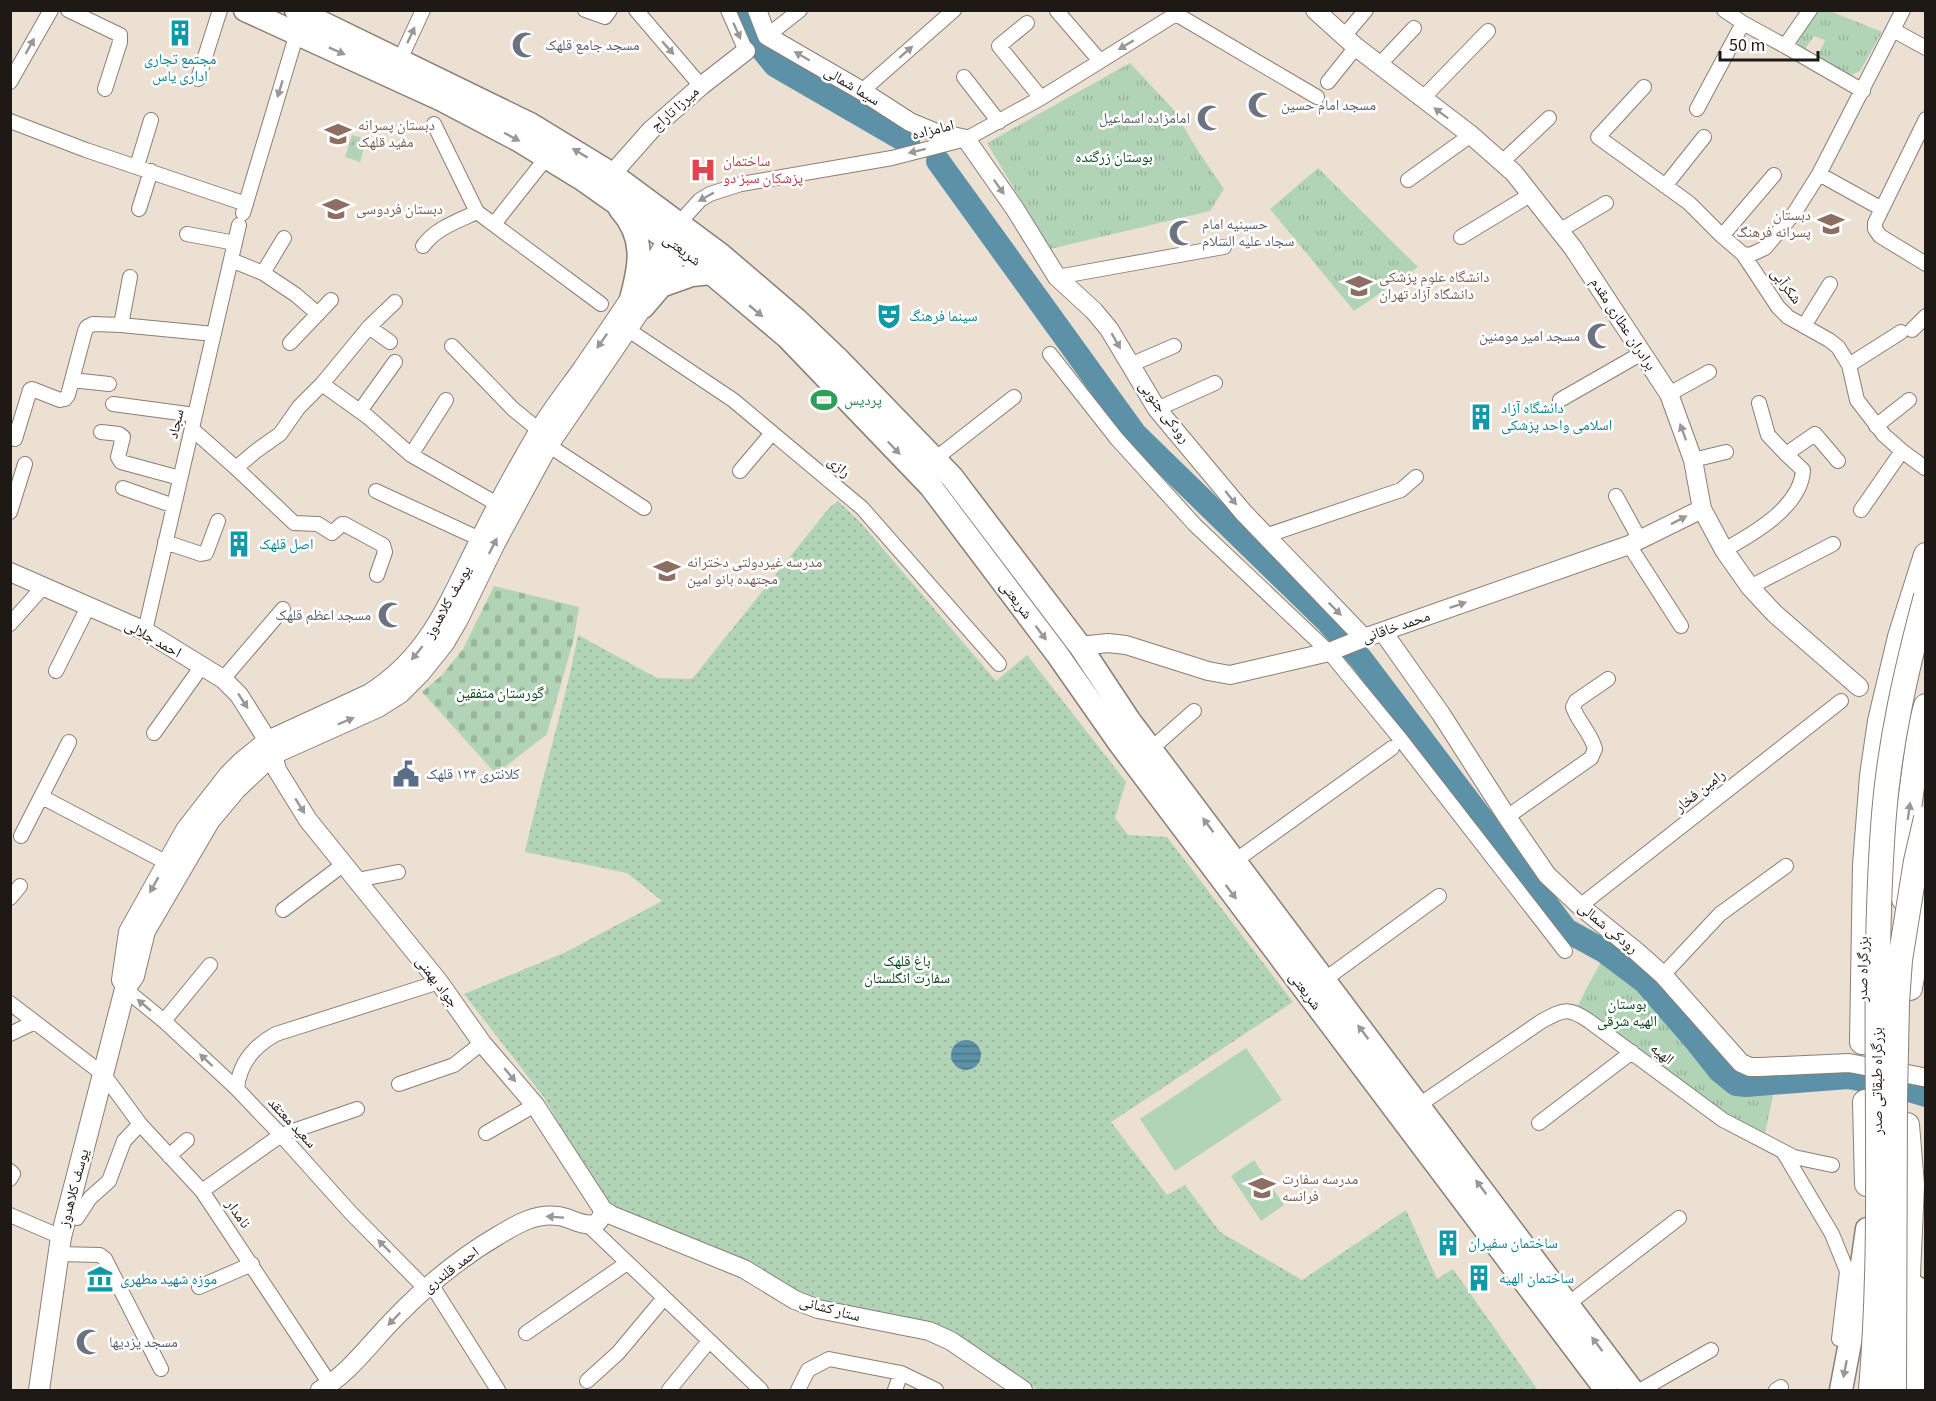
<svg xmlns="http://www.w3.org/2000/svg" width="1936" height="1401" font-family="'Source Sans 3','Noto Naskh Arabic',sans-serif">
	<defs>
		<pattern id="grass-tufts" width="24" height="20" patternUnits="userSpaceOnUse" patternTransform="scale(1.5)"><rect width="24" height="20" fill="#b2d4b6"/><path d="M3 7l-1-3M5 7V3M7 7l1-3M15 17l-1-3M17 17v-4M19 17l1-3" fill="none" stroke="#99b59c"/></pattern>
		<pattern id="cemetery-stones" width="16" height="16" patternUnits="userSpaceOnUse" patternTransform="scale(1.5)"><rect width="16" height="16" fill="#b2d4b6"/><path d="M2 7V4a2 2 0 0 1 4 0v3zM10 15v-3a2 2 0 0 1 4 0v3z" fill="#99b59c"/></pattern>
		<pattern id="garden-dots" width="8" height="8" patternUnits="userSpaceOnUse" patternTransform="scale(1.5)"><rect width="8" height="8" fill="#b2d4b6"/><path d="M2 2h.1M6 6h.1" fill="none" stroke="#99b59c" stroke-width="1.8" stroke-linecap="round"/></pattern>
		<pattern id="water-rules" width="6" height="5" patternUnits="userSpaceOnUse" patternTransform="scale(1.5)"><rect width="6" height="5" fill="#5c91a8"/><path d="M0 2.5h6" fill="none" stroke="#4b7688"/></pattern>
	</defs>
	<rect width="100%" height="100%" fill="#ece0d2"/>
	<path fill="url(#grass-tufts)" d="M1814,11h16l52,21 -22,39 -13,6 -29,-21 7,-16 -11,-4 -9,13 -9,-7z
		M1130,63l43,46 25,42 26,38 -14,22 -160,38 -63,-106z
		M352,135l15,4 -7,23 -15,-5z
		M1318,168l100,99 -64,44 -84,-102z
		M1601,962c23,16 47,31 66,52 15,17 46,71 66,78 9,3 31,-1 41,-1l-9,43 -41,-21 -147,-105 9,-19z"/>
	<path fill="url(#cemetery-stones)" d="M494,586l85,21 -5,31 -27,96 -51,40 -74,-82 20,-17 21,-26z"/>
	<path fill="url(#garden-dots)" d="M838,501l22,21 136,159 31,-26 99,127 -11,36 13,17 39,2 126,165 -182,120 56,73 18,-10 35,47 82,48 104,-70 31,69 16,-10 85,121h-500l-96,-62 -135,-29 -181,-86 -24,-15 -59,-102 -79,-102 102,-42 96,-51 -35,-28 -102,-21c16,-72 39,-144 53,-217l79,43 35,1 137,-171z"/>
	<path fill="#b2d4b6" d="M1246,1048l36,52 -107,71 -35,-52z
		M1254,1160l30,45 -23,16 -30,-45z"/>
	<path fill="url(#water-rules)" d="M951 1055a15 15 0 1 1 30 0a15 15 0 1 1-30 0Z"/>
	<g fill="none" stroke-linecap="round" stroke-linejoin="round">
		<path stroke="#5c91a8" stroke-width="24" d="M741,10l17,34 17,21 133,77
			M938,161l197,273 193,188 33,37 205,271 38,21 41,31 52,60 23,29 16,13 10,1 102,-8 45,8 33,10"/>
		<g stroke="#8a7f73" stroke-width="16">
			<path id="minor" d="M68,10l52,25v7l-15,47
				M585,10l20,7 5,-7
				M636,10l65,76
				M728,10l18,41
				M1173,10l3,4 141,83
				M1724,10l19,13 42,23 78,45
				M1057,11l43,50
				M1027,23l-28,23 42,52
				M1893,30l33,18
				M767,36l33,-26
				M1344,36l22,-26
				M1785,46l25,-36
				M1379,65l35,-37
				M397,66l26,-56
				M964,77l35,45
				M198,79l22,-69
				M10,82l41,-72
				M1328,82l28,-35
				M1644,87l-46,50 91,66 33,33 21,18 35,53 10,10 41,23 9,7 11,18 8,35 27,35 18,16 23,17
				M862,91l92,-81
				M1422,99l66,-68
				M1697,109l46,-86
				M1926,119l-51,104v6l5,7 46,28
				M10,121l76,29 160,54
				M434,124l43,88 124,92
				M1502,162l47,-44
				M137,166l14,-46
				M1819,174l63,35
				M1408,180l63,-45
				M1665,186l39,-49
				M139,209l12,-38
				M243,213l54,-180
				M679,223l21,-23 10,-6 31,-10 151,-26 74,-19 75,-41 135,-84
				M494,224l53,-67
				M1559,231l47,-28
				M187,234l48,9
				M1722,236l52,-61
				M1461,237l69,-42
				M423,246c13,-18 35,-25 54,-34
				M1743,254l7,1 15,-7 30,-36 24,-38 84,-164
				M231,260l32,13 33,22 22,19
				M263,273l21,-35
				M1057,277l167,-30
				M121,325l9,-48
				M1804,326l26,-42
				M369,327l21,15
				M627,329l106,71 129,108 137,156
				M1912,330l14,-14
				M290,343l41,-43
				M452,346l61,63 27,22
				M1050,354l67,85 78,86 134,127 73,89 163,210
				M1130,365l44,-19
				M1849,365l52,-33
				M72,380l37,4
				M322,384l47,-57 26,-25
				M1669,394l40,-22
				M1560,400l82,-47
				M1759,403l9,32 18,19
				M113,404l82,11
				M1157,409l58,-26
				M360,411l35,-49
				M1876,426l33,-26
				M192,429l44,39 58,55 24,1 14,9 10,-9h2l39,21 2,7 -8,23
				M101,432l18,2 4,3 -5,20 3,5 59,16
				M15,439l15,-49 2,-1 28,11 5,-1 3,-4 17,-64 2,-4 6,-3 28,1 93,9
				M548,445l96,63
				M411,455l35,-55
				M935,459l79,-62
				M1693,460l33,-8
				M236,468l20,-17 24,-17 19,-27 23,-23 46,33 43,38 88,50
				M740,471l32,-38
				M123,488l51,18
				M376,491l104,48
				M1616,496l24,44
				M1861,510l41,-59
				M10,512l15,-48
				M1265,536l136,-46 15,-13
				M165,542l36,12 5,-1 12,-32
				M1629,545l52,81
				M1724,550c29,-16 77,-43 79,-80l-17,-16 29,-20 23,27
				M1750,587l83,-43
				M10,624l33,-37
				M145,631l94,-406
				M56,671l32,-64
				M223,679l60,-70
				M154,733l48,-67
				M1151,749l43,-38
				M42,797l131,69
				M1507,817l84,-59 4,-9c-4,-16 -17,-27 -22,-42l3,-6 32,-22
				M21,836l48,-94
				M1235,861l157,-113
				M357,880l41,-8
				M10,898l10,-12
				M1580,906l261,-205
				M283,910l61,-46
				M1663,975l57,-61 66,-48
				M1324,980l115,-84
				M125,989l39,32 73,68 44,46 69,77 75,76
				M10,1003l94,72 36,49 62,67 128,193
				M164,1021l46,-56
				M10,1034l25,-12
				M399,1084l55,-19 28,-22
				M237,1089c2,-26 17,-43 39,-55l163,-52
				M1419,1105l123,-84c22,-12 26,-14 47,0l134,99 71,37 38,8
				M1539,1123l93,-71
				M486,1133l49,-28
				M1784,1153l48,81 15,37 -8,68
				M169,1156l18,-16
				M10,1171l3,3 -3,5
				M202,1191l79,-56 76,-26
				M10,1215l51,22
				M77,1218l13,-20 19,-17 15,-40 16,-17
				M587,1224l174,166
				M58,1254l42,1 5,4 56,110
				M431,1284l67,106
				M199,1287l53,-23
				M1568,1304l111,-86
				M526,1333l101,-70
				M587,1381l31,-28 46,-55
				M669,1390l40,-49
				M798,1390l10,-20 21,-11 72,14 35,17
				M895,1390l6,-17
				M1641,1390l70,-40
				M1776,1390l5,-3"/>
		</g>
		<g stroke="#8a7f73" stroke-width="20">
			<path id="tertiary" d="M757,10l10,26 95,55 48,31 24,10 32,7 49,70 42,68 37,34 15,18 48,80 86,103 121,126
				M1315,10l41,37 115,88 43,38 59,75 96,146 24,66 9,49 22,41 26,37 24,26 85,74
				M612,174l39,-44 50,-44 45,-35
				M10,572l135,59 78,48 16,16 29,46 5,13 4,16 31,50 131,162 43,61 53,62 68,105 8,5 133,54 51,31 23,9 111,22 22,10 72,49
				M1383,632l58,82 66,103 40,58 33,31 56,45 27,24 78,88 9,4h10l89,-4 74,14
				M1080,646l28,-3 18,2 82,26 22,4 99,-23 35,-14 265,-93 73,-36
				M320,1390c30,-17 51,-48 75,-72 31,-32 66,-61 104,-83 18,-11 37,-22 59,-19 11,1 25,11 36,8 6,-2 8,-8 9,-14"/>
		</g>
		<g stroke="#8a7f73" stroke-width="22">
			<path id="secondary" d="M122,980l7,-48 57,-102 43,-55 13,-13 26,-21 102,-47c61,-39 79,-92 110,-153 18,-37 38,-73 59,-109 13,-22 29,-42 44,-63 32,-47 64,-93 93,-141
				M39,1390l22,-153 64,-248 9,-13 11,-45 65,-111 26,-31 37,-35 105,-47 22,-14 20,-20 24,-30 13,-22 38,-78 53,-98 142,-208"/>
		</g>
		<g stroke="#8a7f73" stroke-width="25">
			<path id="primary" d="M245,10l197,90 78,41 62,38 99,70 30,24 76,64 144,150 126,167 63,90 486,646
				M296,10l234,114 82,50 108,80 76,65 41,39 115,119 128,169 49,74 503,670
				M620,209c26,29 20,57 11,90
				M643,307l18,-21 31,-11 19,-2
				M1841,1390l12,-63 14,-98
				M1914,1390l4,-68 -2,-35"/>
		</g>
		<g stroke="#8a7f73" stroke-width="26">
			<path id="trunk" d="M1904,899l-2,-38 18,-134 6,-21
				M1910,988l16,-88
				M1862,1042l3,-177 7,-89 8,-55 20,-84 26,-82
				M1865,1102l2,82
				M1904,1364l8,-179 -5,-60"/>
		</g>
		<use href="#minor" stroke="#fff" stroke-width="14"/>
		<use href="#tertiary" stroke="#fff" stroke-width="18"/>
		<use href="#secondary" stroke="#fff" stroke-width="20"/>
		<use href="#primary" stroke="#fff" stroke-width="22"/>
		<use href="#trunk" stroke="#fff" stroke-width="24"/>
		<g stroke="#8a7f73" stroke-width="26" stroke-linecap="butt">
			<path id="trunk-bridge" d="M1871,1390c16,-191 -2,-384 13,-576 6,-74 23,-147 42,-218
				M1894,1390l1,-293 2,-94 3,-43 16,-99 10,-43"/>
		</g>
		<use href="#trunk-bridge" stroke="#fff" stroke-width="24"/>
	</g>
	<defs><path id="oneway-solid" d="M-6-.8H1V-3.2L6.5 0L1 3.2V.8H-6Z" transform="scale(1.5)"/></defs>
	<g fill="#9a9896">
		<use href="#oneway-solid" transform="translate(737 31) rotate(66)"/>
		<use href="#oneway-solid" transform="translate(411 35) rotate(-65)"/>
		<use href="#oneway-solid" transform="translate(1126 45) rotate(149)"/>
		<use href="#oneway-solid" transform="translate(30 46) rotate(-61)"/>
		<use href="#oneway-solid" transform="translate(668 48) rotate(49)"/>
		<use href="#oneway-solid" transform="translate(337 51) rotate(24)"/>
		<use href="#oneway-solid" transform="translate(906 52) rotate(-41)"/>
		<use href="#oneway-solid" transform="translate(802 56) rotate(-150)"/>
		<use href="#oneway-solid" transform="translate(280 89) rotate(107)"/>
		<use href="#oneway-solid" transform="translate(1441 113) rotate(-143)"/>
		<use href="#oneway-solid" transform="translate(512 137) rotate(28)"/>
		<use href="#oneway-solid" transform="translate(917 151) rotate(166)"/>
		<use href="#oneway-solid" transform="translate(580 153) rotate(-149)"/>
		<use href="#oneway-solid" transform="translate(999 187) rotate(55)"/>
		<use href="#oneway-solid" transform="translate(706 197) rotate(151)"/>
		<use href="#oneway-solid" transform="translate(756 311) rotate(40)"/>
		<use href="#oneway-solid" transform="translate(602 341) rotate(125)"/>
		<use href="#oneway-solid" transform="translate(1116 341) rotate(60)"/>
		<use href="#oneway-solid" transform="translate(1683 432) rotate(-110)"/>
		<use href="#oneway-solid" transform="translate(894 448) rotate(46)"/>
		<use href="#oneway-solid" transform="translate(1231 498) rotate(51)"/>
		<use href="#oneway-solid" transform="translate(1679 520) rotate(-27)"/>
		<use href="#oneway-solid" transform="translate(493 546) rotate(-63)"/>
		<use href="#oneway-solid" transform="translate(1458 605) rotate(-19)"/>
		<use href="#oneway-solid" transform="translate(1335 609) rotate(45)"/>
		<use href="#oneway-solid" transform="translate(1041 633) rotate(53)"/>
		<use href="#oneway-solid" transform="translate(417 653) rotate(129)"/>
		<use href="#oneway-solid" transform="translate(243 701) rotate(57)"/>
		<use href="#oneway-solid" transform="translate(346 721) rotate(-23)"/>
		<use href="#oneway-solid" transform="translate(300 806) rotate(58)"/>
		<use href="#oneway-solid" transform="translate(1909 811) rotate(-82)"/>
		<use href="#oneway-solid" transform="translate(1208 825) rotate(-127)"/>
		<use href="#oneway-solid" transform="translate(154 885) rotate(119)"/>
		<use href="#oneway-solid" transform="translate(1231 892) rotate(53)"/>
		<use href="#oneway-solid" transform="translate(144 1005) rotate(-140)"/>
		<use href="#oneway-solid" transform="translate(1363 1032) rotate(-127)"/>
		<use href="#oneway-solid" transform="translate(206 1060) rotate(-137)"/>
		<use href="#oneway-solid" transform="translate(510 1075) rotate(50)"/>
		<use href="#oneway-solid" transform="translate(1481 1187) rotate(-127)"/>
		<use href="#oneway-solid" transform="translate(555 1217) rotate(-175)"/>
		<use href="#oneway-solid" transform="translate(384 1246) rotate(-135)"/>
		<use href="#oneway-solid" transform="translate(394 1319) rotate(134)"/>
		<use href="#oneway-solid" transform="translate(1597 1344) rotate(-127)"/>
		<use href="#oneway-solid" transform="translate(1845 1369) rotate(101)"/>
	</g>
	<defs>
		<g id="building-bare" transform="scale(2.07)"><path d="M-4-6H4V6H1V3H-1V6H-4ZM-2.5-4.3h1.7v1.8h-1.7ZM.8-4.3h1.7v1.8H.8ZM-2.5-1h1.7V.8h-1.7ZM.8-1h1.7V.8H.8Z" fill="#0f9aa8" stroke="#fff" stroke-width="2.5" paint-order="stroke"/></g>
		<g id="mosque-bare" transform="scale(2.07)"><path d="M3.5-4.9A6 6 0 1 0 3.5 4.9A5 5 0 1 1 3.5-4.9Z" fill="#6b7280" stroke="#fff" stroke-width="2.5" paint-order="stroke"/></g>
		<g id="school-bare" transform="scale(2.07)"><path d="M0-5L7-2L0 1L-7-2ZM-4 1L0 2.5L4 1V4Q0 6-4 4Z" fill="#8d6e63" stroke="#fff" stroke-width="2.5" paint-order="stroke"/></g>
		<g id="hospital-bare" transform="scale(2.07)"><path d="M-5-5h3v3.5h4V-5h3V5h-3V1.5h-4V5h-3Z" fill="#e0444e" stroke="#fff" stroke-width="2.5" paint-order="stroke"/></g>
		<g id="university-bare" transform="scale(2.07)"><path d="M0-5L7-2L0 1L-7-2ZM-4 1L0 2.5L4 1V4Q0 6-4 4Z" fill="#8d6e63" stroke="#fff" stroke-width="2.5" paint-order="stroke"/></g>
		<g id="theatre-bare" transform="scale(2.07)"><path d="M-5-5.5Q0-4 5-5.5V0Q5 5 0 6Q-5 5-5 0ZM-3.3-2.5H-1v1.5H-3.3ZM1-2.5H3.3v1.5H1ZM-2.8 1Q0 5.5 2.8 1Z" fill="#0f9aa8" stroke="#fff" stroke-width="2.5" paint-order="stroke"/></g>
		<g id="stadium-bare" transform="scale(2.07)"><path d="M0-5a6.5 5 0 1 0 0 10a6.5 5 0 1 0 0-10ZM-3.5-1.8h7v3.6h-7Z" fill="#2e9e5b" stroke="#fff" stroke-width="2.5" paint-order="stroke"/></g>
		<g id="civic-bare" transform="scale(2.07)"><path d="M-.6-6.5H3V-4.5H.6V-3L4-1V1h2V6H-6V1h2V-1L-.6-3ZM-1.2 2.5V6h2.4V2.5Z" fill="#5c6f8a" stroke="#fff" stroke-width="2.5" paint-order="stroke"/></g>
		<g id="museum-bare" transform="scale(2.07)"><path d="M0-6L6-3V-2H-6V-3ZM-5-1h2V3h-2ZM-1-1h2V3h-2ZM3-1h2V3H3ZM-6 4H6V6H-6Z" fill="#0f9aa8" stroke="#fff" stroke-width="2.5" paint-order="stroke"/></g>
	</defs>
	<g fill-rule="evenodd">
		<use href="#building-bare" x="180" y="33"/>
		<use href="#mosque-bare" x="525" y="45"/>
		<use href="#mosque-bare" x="1261" y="105"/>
		<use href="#mosque-bare" x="1210" y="118"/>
		<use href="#school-bare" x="338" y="134"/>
		<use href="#hospital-bare" x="703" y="170"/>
		<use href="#school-bare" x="336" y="209"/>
		<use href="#school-bare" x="1831" y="224"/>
		<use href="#mosque-bare" x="1182" y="233"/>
		<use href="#university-bare" x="1359" y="286"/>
		<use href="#theatre-bare" x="889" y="316"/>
		<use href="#mosque-bare" x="1600" y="336"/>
		<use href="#stadium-bare" x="824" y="400"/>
		<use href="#building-bare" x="1481" y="417"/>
		<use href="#building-bare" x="239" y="544"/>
		<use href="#school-bare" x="667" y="571"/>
		<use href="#mosque-bare" x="391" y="615"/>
		<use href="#civic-bare" x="406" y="774"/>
		<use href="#school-bare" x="1262" y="1188"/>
		<use href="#building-bare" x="1448" y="1243"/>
		<use href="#building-bare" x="1479" y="1278"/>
		<use href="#museum-bare" x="100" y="1279"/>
		<use href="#mosque-bare" x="89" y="1342"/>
	</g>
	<g text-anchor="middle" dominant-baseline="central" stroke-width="5" stroke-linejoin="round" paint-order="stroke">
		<g font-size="15" fill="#5b616d" stroke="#fff" text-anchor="start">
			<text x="545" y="45">مسجد جامع قلهک</text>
			<text x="1281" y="105">مسجد امام حسین</text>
			<text x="1190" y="118" text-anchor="end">امامزاده اسماعیل</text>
			<text x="1202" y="224">حسینیه امام<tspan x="1202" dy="17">سجاد علیه السلام</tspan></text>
			<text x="1580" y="336" text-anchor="end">مسجد امیر مومنین</text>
			<text x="371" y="615" text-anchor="end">مسجد اعظم قلهک</text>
			<text x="109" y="1342">مسجد یزدیها</text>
		</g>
		<g font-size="15" fill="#0d838f" stroke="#fff" text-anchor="start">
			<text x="180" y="59" text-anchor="middle">مجتمع تجاری<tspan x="180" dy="17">اداری یاس</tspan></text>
			<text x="909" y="316">سینما فرهنگ</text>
			<text x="1501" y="408">دانشگاه آزاد<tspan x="1501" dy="17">اسلامی واحد پزشکی</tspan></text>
			<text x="259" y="544">اصل قلهک</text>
			<text x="1468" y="1243">ساختمان سفیران</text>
			<text x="1499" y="1278">ساختمان الهیه</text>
			<text x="120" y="1279">موزه شهید مطهری</text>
		</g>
		<g font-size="15" fill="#1e1915" stroke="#fff">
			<text transform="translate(852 86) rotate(31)">سیما شمالی</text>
			<text transform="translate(675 109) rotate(-42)">میرزا تاراج</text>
			<text transform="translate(933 130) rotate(-14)">امامزاده</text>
			<text transform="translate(682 250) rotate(37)">شریعتی</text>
			<text transform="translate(1786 286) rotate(53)">شکرآبی</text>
			<text transform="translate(1623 324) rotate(57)">برادران عطاری مقدم</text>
			<text transform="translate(1164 412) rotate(53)">رودکی جنوبی</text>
			<text transform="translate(176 424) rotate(-77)">سجاد</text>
			<text transform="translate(839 467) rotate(40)">رازی</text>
			<text transform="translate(1016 600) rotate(53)">شریعتی</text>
			<text transform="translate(448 602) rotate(-61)">یوسف کلاهدوز</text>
			<text transform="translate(1396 627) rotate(-19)">محمد خاقانی</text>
			<text transform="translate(153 639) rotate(29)">احمد جلالی</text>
			<text transform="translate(1700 791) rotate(-38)">رامین فخار</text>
			<text transform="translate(1608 928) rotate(39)">رودکی شمالی</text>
			<text transform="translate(1863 969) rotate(-89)">بزرگراه صدر</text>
			<text transform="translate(437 982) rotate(53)">جواد بهمنی</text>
			<text transform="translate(1305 991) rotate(53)">شریعتی</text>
			<text transform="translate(1662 1054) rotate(39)">الهیه</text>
			<text transform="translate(1877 1081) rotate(-90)">بزرگراه طبقاتی صدر</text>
			<text transform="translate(292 1123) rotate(47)">سعید معتقد</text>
			<text transform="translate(74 1188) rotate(-75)">یوسف کلاهدوز</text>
			<text transform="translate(238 1214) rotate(55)">نامدار</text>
			<text transform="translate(451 1270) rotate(-37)">احمد قلندری</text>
			<text transform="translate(830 1309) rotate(15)">ستار کشانی</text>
		</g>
		<g font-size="15" fill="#785e54" stroke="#fff" text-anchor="start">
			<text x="358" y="125">دبستان پسرانه<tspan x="358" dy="17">مفید قلهک</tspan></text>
			<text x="356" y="209">دبستان فردوسی</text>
			<text x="1811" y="215" text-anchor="end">دبستان<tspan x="1811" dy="17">پسرانه فرهنگ</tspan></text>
			<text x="1379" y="277">دانشگاه علوم پزشکی<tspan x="1379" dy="17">دانشگاه آزاد تهران</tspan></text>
			<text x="687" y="562">مدرسه غیردولتی دخترانه<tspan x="687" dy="17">مجتهده بانو امین</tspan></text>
			<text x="1282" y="1179">مدرسه سفارت<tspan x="1282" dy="17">فرانسه</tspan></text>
		</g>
		<g font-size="15" fill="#05471b" stroke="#fff">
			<text x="1114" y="157">بوستان زرگنده</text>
			<text x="500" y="693">گورستان متفقین</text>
			<text x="907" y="961">باغ قلهک<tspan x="907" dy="17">سفارت انگلستان</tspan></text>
			<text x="1627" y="1004">بوستان<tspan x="1627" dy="17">الهیه شرقی</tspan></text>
		</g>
		<g font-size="15" fill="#be3a42" stroke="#fff" text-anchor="start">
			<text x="723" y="161">ساختمان<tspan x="723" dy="17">پزشکان سبز دو</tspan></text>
		</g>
		<g font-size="15" fill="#27864d" stroke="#fff" text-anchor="start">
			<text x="844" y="400">پردیس</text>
		</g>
		<g font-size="15" fill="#4e5e75" stroke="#fff" text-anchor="start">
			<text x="426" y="774">کلانتری ۱۲۴ قلهک</text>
		</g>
	</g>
	<rect width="1936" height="1401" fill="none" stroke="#1e1915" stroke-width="24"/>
	<path d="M1720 51v9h98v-9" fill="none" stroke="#1e1915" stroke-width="3"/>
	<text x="1729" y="51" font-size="18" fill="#1e1915" stroke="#ffffff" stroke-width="4.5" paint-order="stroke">50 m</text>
</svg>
